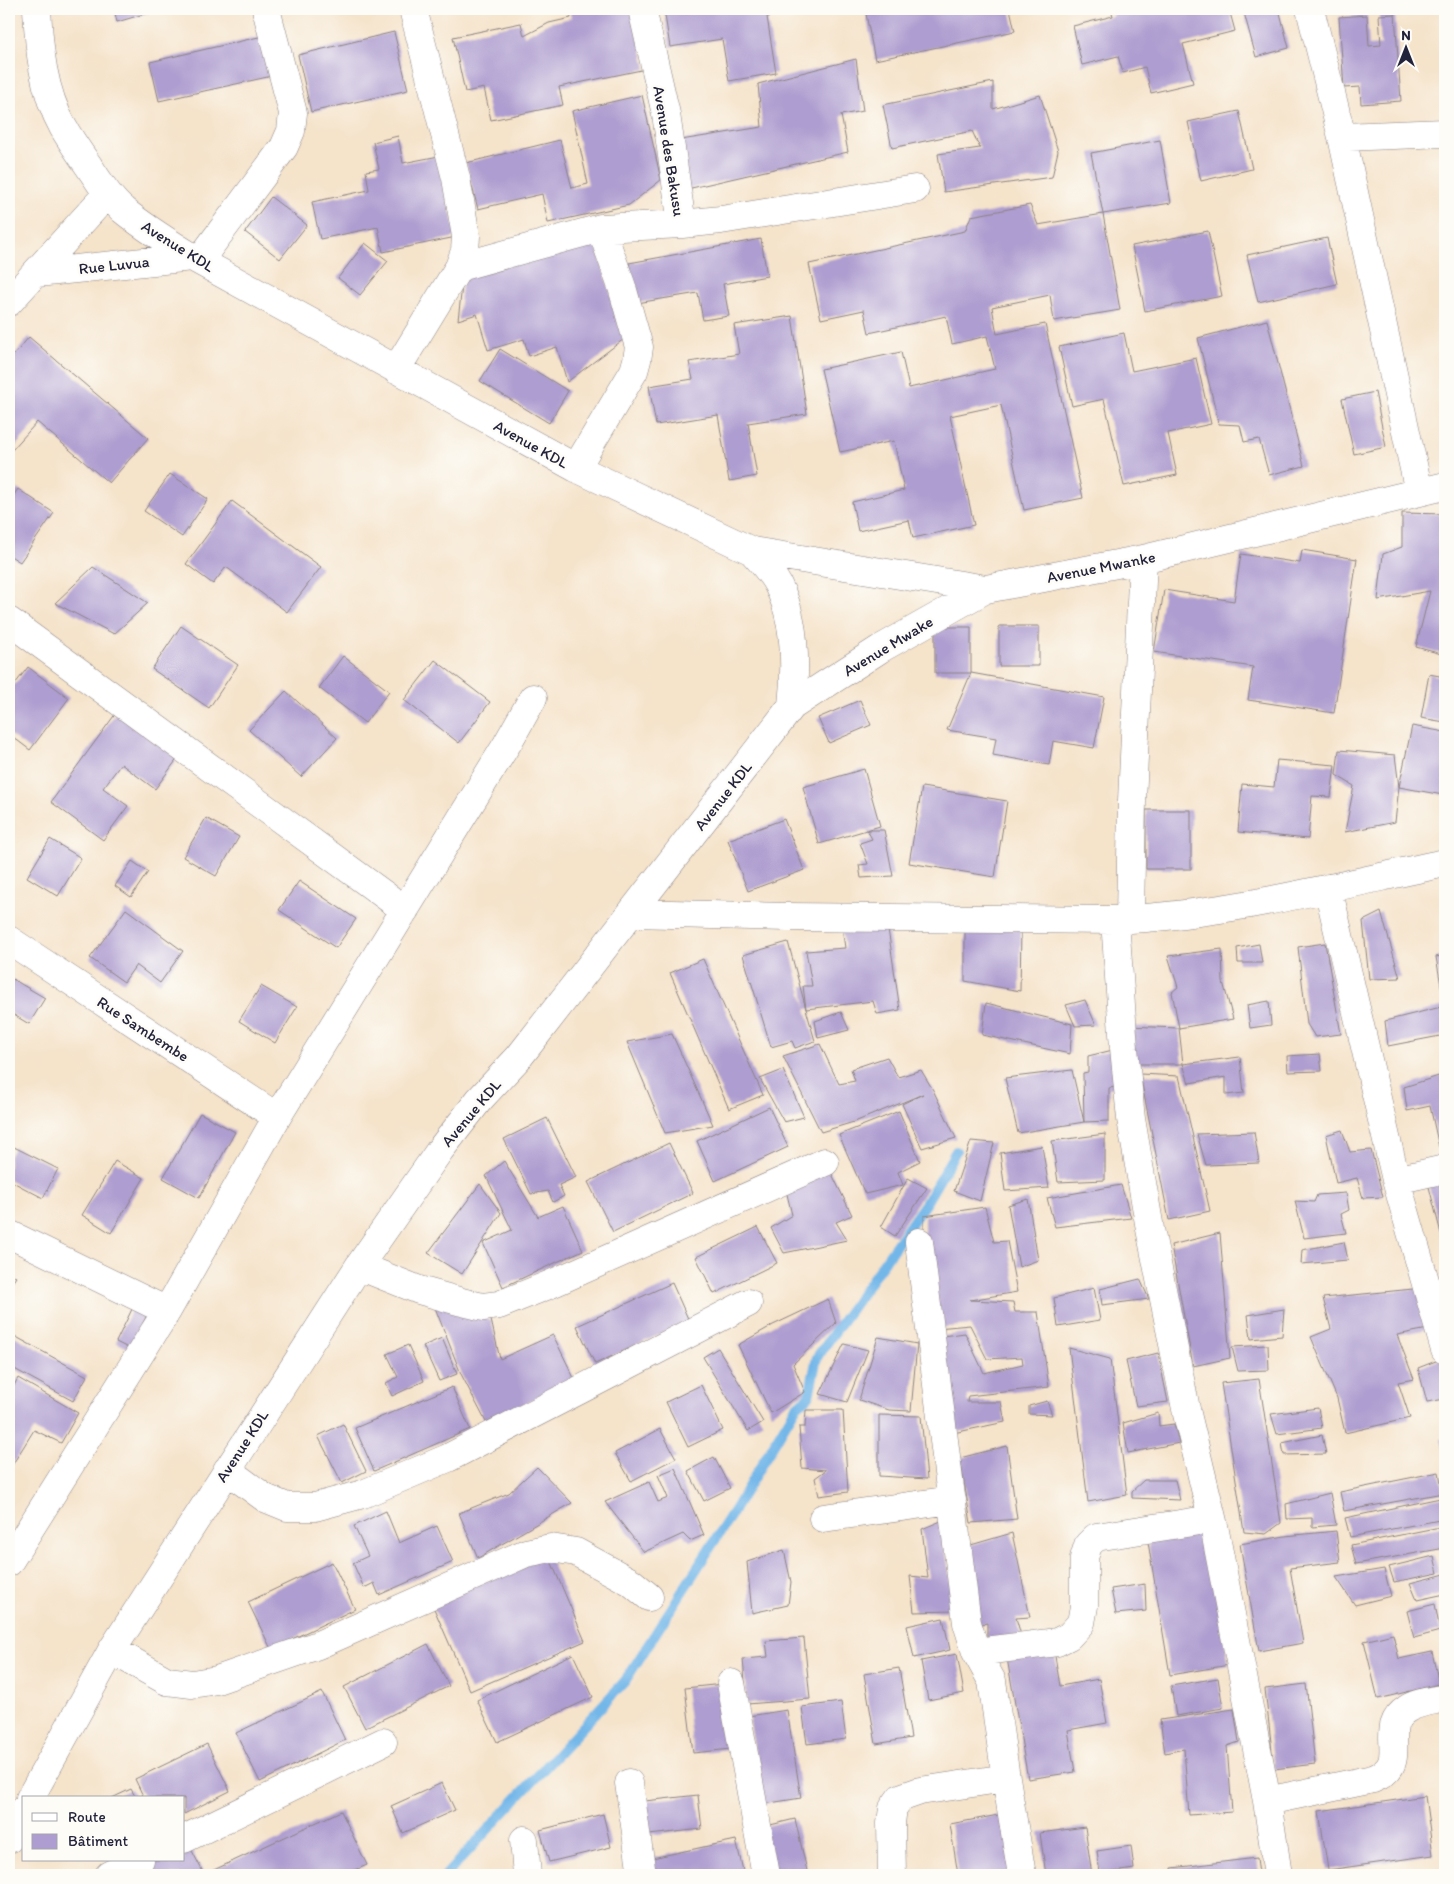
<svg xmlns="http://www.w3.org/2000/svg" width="1454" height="1884" font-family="Itim,sans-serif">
	<rect width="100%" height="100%" fill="#fdfcf7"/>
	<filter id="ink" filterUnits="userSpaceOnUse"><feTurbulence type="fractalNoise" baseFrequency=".02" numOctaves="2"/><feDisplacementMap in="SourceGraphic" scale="10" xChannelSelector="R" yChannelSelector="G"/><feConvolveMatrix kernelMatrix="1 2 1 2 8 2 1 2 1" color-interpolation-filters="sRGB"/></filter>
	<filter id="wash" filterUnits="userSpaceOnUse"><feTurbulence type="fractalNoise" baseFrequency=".0096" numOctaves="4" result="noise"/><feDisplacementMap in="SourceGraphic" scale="20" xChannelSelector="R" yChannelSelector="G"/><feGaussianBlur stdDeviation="1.12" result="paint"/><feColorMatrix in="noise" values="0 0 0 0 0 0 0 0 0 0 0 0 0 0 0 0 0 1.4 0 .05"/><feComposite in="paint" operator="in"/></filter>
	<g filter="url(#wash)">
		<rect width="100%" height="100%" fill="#f5e3ca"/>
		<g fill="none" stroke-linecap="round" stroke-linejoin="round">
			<path stroke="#73b7e9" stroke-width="10" d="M446,1875l179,-194 108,-169 63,-105 13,-11 8,-39 110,-156 29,-50"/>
		</g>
		<g id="blocks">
			<path fill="#ae9dd0" d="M114,9h47l-44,13z
				M569,9h64l13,60 -87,18 4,18 -72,15 -7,-32 -19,4 -12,-55 68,-14 3,13 25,-13 22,-5z
				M664,9h147v1l-44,7 9,56 -47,8 -7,-42 -52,8z
				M891,9h119l5,22 -140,29 -9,-46z
				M1111,9h118l6,22 -52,13 10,39 -42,10 -6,-26 -22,6 -5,-17 -36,9 -9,-39 40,-10z
				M1243,9h36l10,39 -33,9z
				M1395,14l6,87 -40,3 -1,-17 -16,1 -5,-71 28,-2 2,31 12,-1 -2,-30z
				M394,32l14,58 -97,22 -13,-57z
				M263,36l9,40 -113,25 -9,-39z
				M856,59l7,52 -22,4 7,37 -161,37 -6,-49 81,-13 -4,-43z
				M993,82v27l47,-14 18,56 -6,26 -108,15 -6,-38 42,-6 -8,-17 -80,17 -9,-43z
				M642,95l19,85 -32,25 -81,18 -6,-29 -64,15 -12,-46 94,-23 12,48 16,-4 -16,-73z
				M1239,111l13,58 -51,12 -13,-59z
				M398,136l5,27 36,-7 17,81 -73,15 -5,-25 -58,12 -8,-37 57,-12 -3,-19 13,-2 -6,-27z
				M1160,140l11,63 -68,11 17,96 -66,11 -4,-26 -58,12 5,27 48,-10 38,174 -59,12 -23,-105 -51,11 24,109 -61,13 -4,-18 -51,11 -6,-29 52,-12 -10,-49 -54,11 -19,-83 80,-17 8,36 86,-19 -8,-33 -35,8 -6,-28 -77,17 -5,-23 -43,9 -12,-55 156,-33 6,-15 59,-11 8,20 65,-11 -12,-61z
				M271,197l36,28 -27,34 -35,-27z
				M1208,231l14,65 -77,15 -13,-65z
				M593,233l31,106 -57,43 -10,-35 -28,9 -5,-17 -36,11 -11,-36 -19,6 6,-51z
				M1327,238l10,46 -79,18 -11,-47z
				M761,239l6,37 -44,8 6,32 -26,4 -5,-27 -61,10 -8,-40z
				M365,243l23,18 -28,34 -22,-17z
				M792,316l15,98 -59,9 9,53 -28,5 -11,-66 -62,10 -7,-39 44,-7 -4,-17 50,-8 -5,-29z
				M1267,320l37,146 -35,9 -10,-36 -15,3 -4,-17 -21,-1 -21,-86z
				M1124,333l8,38 64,-13 15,66 -43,9 9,42 -53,11 -20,-87 -32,7 -13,-59z
				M29,337l119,101 -39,45 -72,-61 -25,28 -3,-3v-86z
				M500,349l68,42 -19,32 -69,-42z
				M1375,392l11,55 -32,7 -12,-55z
				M170,474l38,25 -26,38 -38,-26z
				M18,489l36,24 -34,49 -11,-7v-53z
				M232,501l89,66 -34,45 -61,-45 -13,17 -27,-20z
				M1402,513l43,1v141l-29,-8 14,-56 -52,9 5,-46 19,-7z
				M1302,550l55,9 -23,154 -86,-13 5,-33 -99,-15 10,-62 70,11 7,-47 59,9z
				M93,567l55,36 -34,31 -59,-31z
				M181,626l57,39 -29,43 -57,-39z
				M999,626h40v40h-40z
				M935,627h36v46l133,24 -10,51 -41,-7 -4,24 -56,-10 3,-17 -49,-8 24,-57h-36z
				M343,656l46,35 -24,32 -46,-35z
				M435,660l55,42 -31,41 -55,-43z
				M28,667l41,31 -39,52 -21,-16v-42z
				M1429,674l16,3v45l-24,-4z
				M286,691l51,47 -36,39 -52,-47z
				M860,700l11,25 -42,18 -11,-25z
				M119,709l62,45 -26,35 -34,-25 -18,24 25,18 -25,34 -52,-38z
				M1412,726l33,6v51l-2,12 -44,-8z
				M1339,750l56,5 4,32 -4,35 -50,10 9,-46 -18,-11z
				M1277,760l58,5 -4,32 -19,-1 -4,43 -70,-7 4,-48 32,3z
				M864,769l16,57 -61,18 -16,-57z
				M922,787l85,14 -12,76 -86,-14z
				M1146,810h45v59h-45z
				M206,818l33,19 -23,39 -33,-19z
				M784,819l20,51 -56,21 -20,-51z
				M867,830h17l9,46 -32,2 -2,-13 9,-1 -8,-21 12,-4z
				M50,839l31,19 -23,38 -31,-19z
				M132,861l16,11 -17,25 -16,-11z
				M299,881l57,38 -20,29 -57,-38z
				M126,909l57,42 -23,32 -24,-18 -12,17 -34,-24z
				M1381,912l19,66 -31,1 -6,-58z
				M887,922l13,88 -23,4 -4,-13 -67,8 9,32 -20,7 -3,-7 -21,6 -28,-92 45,-13 18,67 -3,-23h9l-6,-35 39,-3 -3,-21z
				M965,927l56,3 -1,61 -55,-10z
				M1325,943l16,91 -26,3 -8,-13 -9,-77z
				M1259,944l3,19h-24l-1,-15z
				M1222,949l1,33 10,37 -54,9 -7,-36 6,-5 -10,-31z
				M1445,955v41l-2,1 -7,-40z
				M703,959l60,136 -34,14 -59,-136z
				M9,977l36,21 -16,26 -20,-12z
				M261,986l36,21 -22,36 -36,-22z
				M1085,1000l11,25 -21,1 -9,-21z
				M1269,1001l2,24 -21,3 -3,-23z
				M986,1003l86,21 -2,30 -88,-19z
				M1445,1006v29l-57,11 -3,-25z
				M841,1012l8,18 -31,8 -3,-17z
				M1127,1026l52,2 4,36h-48z
				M672,1034l41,91 -48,8 -38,-91z
				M820,1044l19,40 16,-3 -4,-12 36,-12 11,20 23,-7 12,20 23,48 -34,10 -20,-44 21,-10 -66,27 -36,11 -38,-76z
				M1117,1049l5,37 -13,2v33l-25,1 -1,-49 5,-1v-16z
				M1320,1054l2,17 -34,1 -1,-16z
				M1240,1057l4,36 -18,2v-18l-37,6 -6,-19z
				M783,1070l21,47 -20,5 -24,-43z
				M1072,1070l12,52 -66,11 -13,-55z
				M1140,1074l39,2 31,135 -41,9z
				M1445,1074v71l-6,2 -9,-41 -23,5 -3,-24z
				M769,1107l19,40 -73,34 -18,-40z
				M899,1111l21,50 -22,11 5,13 -38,9 -26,-59z
				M200,1113l35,19 -36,66 -36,-20z
				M547,1118l29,59 -17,8 5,11 -11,6 -5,-11 -17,3 -27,-55z
				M1342,1130l8,22 21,-2 12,47 -20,1 -6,-20 -21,5 -10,-48z
				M1254,1132l5,31 -53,2 -9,-31z
				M1105,1134v46l-47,2 -6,-41z
				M971,1141l23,2 -14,58 -26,-10z
				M669,1143l24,50 -80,39 -25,-50z
				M1042,1146l7,42 -44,3 -5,-38z
				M14,1147l44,22 -15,29 -34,-18v-22z
				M115,1161l29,17 -33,55 -29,-18z
				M504,1161l34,56 25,-11 20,44 -80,37 -20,-44 29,-13 -26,-54z
				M830,1170l22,45 -16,7 11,18 -63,13 -13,-25 21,-13 -7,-29z
				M908,1178l19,10 -32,48 -14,-9z
				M1445,1180v69l-17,-66z
				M480,1184l21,29 -39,61 -34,-21z
				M1121,1185l10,33 -76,9 -8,-29z
				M1346,1193l3,17 -8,4 5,19 -42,5 -9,-37 19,1 3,-7z
				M1028,1199l10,61 -19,7 -11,-62z
				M985,1207l9,35 13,-1 10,51 -47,8 43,2 2,10h23l11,75 -81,9 -1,6h34l4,20 -61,13 -9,-98 30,-4 19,40 39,-9 -1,-7 -35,2 -17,-34 -33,3 -13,-71v-41z
				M758,1227l19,36 -63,31 -18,-37z
				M1220,1233l10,125 -37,8 -22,-121z
				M1344,1242l4,18 -47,4 1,-14z
				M9,1272l7,5 -7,10z
				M1140,1279l9,20 -47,6 -2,-16z
				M672,1283l17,38 -94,43 -18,-38z
				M1094,1288l6,32 -42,7 -4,-29z
				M1423,1288l5,41 -31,6 17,44 -16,3 12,36 -65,15 -8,-35 -26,-61 20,-8 -8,-31z
				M828,1299l8,24 -43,41 12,28 -34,21 -33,-68 35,-20z
				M135,1303l14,8 -19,38 -14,-7z
				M434,1305l57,15 9,39 53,-24 22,45 -89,42 -25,-48z
				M1284,1309l-2,27 -31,3 -3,-24z
				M9,1333l78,43 -14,25 -64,-35z
				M878,1337l39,7 -6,67 -22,-1 -30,-10z
				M442,1338l15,36 -18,7 -16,-35z
				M844,1344l24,6 -21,52 -27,-8z
				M408,1345l16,36 -32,15 -6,-13 12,-6 -11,-23z
				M1268,1345l1,25 -31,1 -6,-24z
				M718,1348l45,74 -15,9 -45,-74z
				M1069,1348l41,11 17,136 -39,7z
				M1158,1353l10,49 -32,4 -10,-45z
				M1441,1359l4,17v23l-18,3 -9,-34z
				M18,1378l60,35 -17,30 -27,-13 -25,40v-75z
				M1259,1379l22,144 -15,11 -22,-2 -23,-149z
				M701,1385l22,45 -35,17 -22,-45z
				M452,1387l18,42 -96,42 -19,-43z
				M1047,1401l5,14 -23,-1v-8z
				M1318,1408l4,20 -45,6 -6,-20z
				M806,1410h37l5,82 -29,4 -4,-18 11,-8 -24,-2 -3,-41h6z
				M1158,1413l1,13 15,-2 5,19 -51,10 -5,-30z
				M879,1415l42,1 6,63 -48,-3z
				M343,1424l23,47 -24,12 -24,-47z
				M660,1429l16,29 -45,23 -16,-28z
				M1322,1435l4,19 -42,1 -2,-12z
				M1441,1439h4v15z
				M1007,1446l10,73 -46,4 -11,-65z
				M714,1457l16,31 -26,13 -16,-30z
				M537,1467l35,36 -94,55 -19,-45 50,-20z
				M675,1468l29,67 -14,6 -7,-7 -39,18 -39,-50 44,-20 9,20 10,-4 -10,-23z
				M1439,1472l4,21 -99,18 -4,-19z
				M1144,1480h31l5,20 -48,-2v-7z
				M1330,1493l6,32 -24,2v-9l-25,1 -1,-15z
				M1445,1497v22l-95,18 -5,-19z
				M386,1511l13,32 38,-17 16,36 -74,33 -5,-12 -10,5 -11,-25 15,-7 -14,-30z
				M941,1521l14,90 -41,1 -4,-36 18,2 -6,-49z
				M1445,1526v22l-89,16 -5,-19z
				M1336,1531l4,31 -50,6 13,75 -44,8 -19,-107 45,-8z
				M1207,1532l22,133 -59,10 -22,-133z
				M1012,1533l18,84 -14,1 5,17 -34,4v-16l-11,2 -12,-78z
				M784,1550l7,32 -3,23 -36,8 -5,-51z
				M548,1554l37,87 -115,50 -38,-87z
				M1434,1556l4,17 -44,9 -5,-15z
				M332,1562l23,47 -84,40 -23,-47z
				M1384,1569l7,27 -36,9 -19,-28z
				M1445,1574v20l-28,6 -7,-17z
				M1145,1584l1,27 -30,3 -5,-25z
				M1435,1604l5,27 5,-1v20l-5,-19 -26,7 -7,-27z
				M943,1618l7,32 -36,8 -7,-32z
				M1393,1634l6,25 33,-7 7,32 -61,15 -14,-58z
				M804,1638l6,61 -63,5 -4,-45 25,-2 -2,-16z
				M428,1644l21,42 -84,42 -21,-41z
				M1054,1650l6,36 39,-7 8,44 -39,7 7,42 -47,7 -21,-121z
				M573,1654l20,43 -96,45 -20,-42z
				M957,1654l7,39 -36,7 -7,-39z
				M899,1668l12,70 -35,6 -12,-70z
				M1218,1678l5,30 -47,8 -5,-30z
				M723,1684l8,65 -38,4 -8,-65z
				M1306,1684l9,80 -41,5 -9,-80z
				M322,1692l23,48 -85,42 -24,-49z
				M841,1702l5,37 -39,5 -5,-37z
				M1234,1709l5,33 -12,4 5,66 -43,3 -5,-66 -19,4 -5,-33z
				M787,1710l14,88 -38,6 -14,-88z
				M207,1744l23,47 -46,23v-16h-40l-9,-19z
				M442,1783l13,27 -52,23 -12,-27z
				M131,1789l5,9h-24z
				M698,1795l4,34 -53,6 -4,-34z
				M1425,1796l8,59 -105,15 -9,-59z
				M341,1811l26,54 -23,10h-141z
				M603,1814l8,33 -62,15 -9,-32z
				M1004,1814l10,61h-56l-8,-51z
				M795,1819l13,56h-35l-11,-48z
				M1085,1827l7,48h-46l-6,-42z
				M736,1840l8,35h-98l-3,-15z
				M188,1843l15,29 -6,3h-62l18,-15h31v-15z
				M1131,1846l3,23 -34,5 -3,-23z
				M1257,1858l2,17h-86l-1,-7z"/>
		</g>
	</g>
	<g filter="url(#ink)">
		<use href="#blocks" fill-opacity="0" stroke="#8c8282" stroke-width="1"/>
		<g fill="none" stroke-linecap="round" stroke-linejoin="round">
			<g stroke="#8c8282" stroke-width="29">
				<path id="minor" d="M1310,9l32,128 77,355
					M1342,137l103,-4
					M682,224l39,-4 194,-31
					M199,261l85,-114 7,-16 2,-18 -27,-104
					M459,267l142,-39
					M37,273l155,-16
					M9,302l98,-108
					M396,370l63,-103 6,-16 1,-15 -10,-58 -43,-169
					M576,468l58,-97 3,-11 2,-13 -17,-60 -21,-59 81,-4 -16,-110 -24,-105
					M752,551l234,38 157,-30 302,-73
					M9,621l396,289
					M792,706l88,-57 106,-60
					M1328,888l68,292 49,170
					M632,913l156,4 327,3c112,-5 221,-34 330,-57
					M1130,919l2,-118 11,-242
					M1115,920l9,128 7,71 19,110 37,185 27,112 53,275 11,74
					M9,940l268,177
					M1396,1180l49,-11
					M9,1234l158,77
					M359,1266l60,24 43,12 21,5 16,-2 52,-21 274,-122
					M227,1470l38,28 22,9h28l48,-13 85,-36 300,-155
					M823,1518l129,-18
					M9,1562l158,-251 110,-194 230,-373 26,-46
					M112,1650l55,31 25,3 25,-4 101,-35 208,-92 25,-5 25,4 55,30 18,15
					M976,1652l81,-10 12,-6 12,-13 3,-17v-48l4,-13 8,-8 116,-18
					M731,1683l35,192
					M1006,1778l16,97
					M629,1783l13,92
					M30,1798l82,-148 247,-384 81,-116 39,-50 40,-43 273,-351c4,-38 4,-86 -14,-121 -7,-13 -16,-23 -26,-34l-176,-83 -384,-211c-24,-15 -47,-29 -69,-47 -14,-12 -23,-27 -33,-42 -9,-13 -19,-27 -27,-41 -20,-36 -24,-78 -26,-118
					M1267,1801l106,-22c41,-16 2,-50 34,-70 10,-7 27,-8 38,-11
					M9,1839l15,-29
					M184,1839l199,-97
					M524,1840l3,35
					M109,1875l31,-15
					M892,1875l-1,-52 2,-15 7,-10 20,-7 86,-13 -14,-97 -16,-29 -9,-29 -48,-381"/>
			</g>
			<use href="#minor" stroke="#fff" stroke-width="28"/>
		</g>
	</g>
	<g text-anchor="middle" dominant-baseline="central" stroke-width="5" stroke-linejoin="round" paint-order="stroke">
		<g font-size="16" fill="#22223b" stroke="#fdfcf7">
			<text transform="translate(669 151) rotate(81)">Avenue des Bakusu</text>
			<text transform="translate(178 246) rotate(32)">Avenue KDL</text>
			<text transform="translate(114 265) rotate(-6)">Rue Luvua</text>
			<text transform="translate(531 444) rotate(29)">Avenue KDL</text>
			<text transform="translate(1101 567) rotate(-11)">Avenue Mwanke</text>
			<text transform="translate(888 646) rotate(-31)">Avenue Mwake</text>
			<text transform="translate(723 796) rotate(-52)">Avenue KDL</text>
			<text transform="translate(143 1029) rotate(33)">Rue Sambembe</text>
			<text transform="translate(471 1113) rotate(-50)">Avenue KDL</text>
			<text transform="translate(242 1446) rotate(-57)">Avenue KDL</text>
		</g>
	</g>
	<rect width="1454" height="1884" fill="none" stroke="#fdfcf7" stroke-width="30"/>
	<rect x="22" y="1796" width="162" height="65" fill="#fdfcf7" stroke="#a5a5ac"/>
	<rect x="32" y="1813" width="25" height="8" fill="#ffffff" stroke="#a5a5ac"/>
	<text x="68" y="1822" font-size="15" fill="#22223b">Route</text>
	<rect x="32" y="1834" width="25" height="15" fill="#ae9dd0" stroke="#a5a5ac"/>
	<text x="68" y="1846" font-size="15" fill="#22223b">Bâtiment</text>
	<g transform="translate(1406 48)" stroke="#fdfcf7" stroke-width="4" paint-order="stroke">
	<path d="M0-4L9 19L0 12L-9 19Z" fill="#22223b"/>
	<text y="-8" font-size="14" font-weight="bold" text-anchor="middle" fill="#22223b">N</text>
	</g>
</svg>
